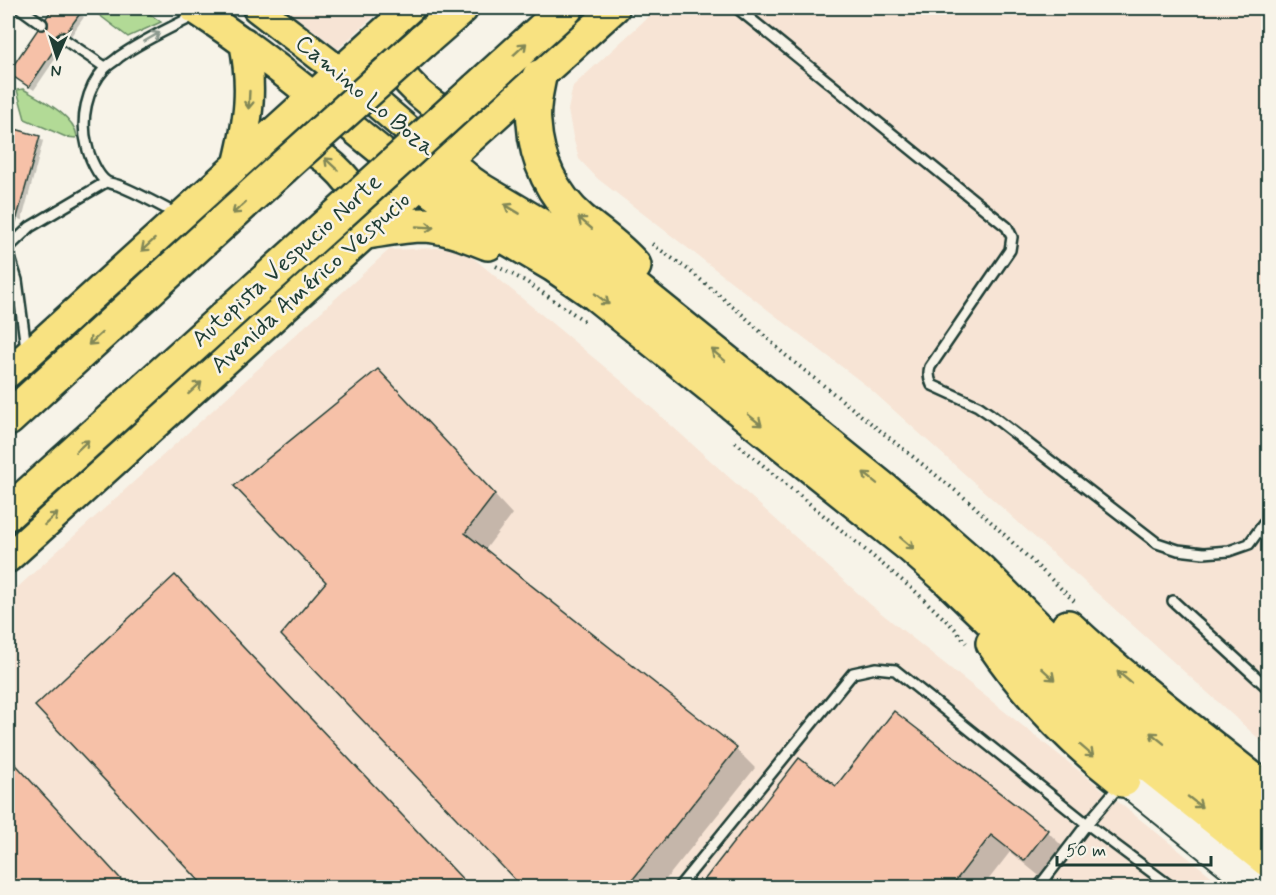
<svg xmlns="http://www.w3.org/2000/svg" width="1276" height="895" font-family="Mynerve,sans-serif">
	<rect width="100%" height="100%" fill="#f7f3e8"/>
	<filter id="ink" filterUnits="userSpaceOnUse"><feTurbulence type="fractalNoise" baseFrequency=".0167" numOctaves="2"/><feDisplacementMap in="SourceGraphic" scale="12" xChannelSelector="R" yChannelSelector="G"/><feConvolveMatrix kernelMatrix="1 2 1 2 8 2 1 2 1" color-interpolation-filters="sRGB"/></filter>
	<g filter="url(#ink)">
		<path fill="#f7e4d5" d="M284,8h99l-45,41z
			M658,8h610v739l-400,-360 -270,-208 -19,-20 -6,-22 -5,-27 5,-24z
			M460,247l164,136 247,222 354,282h-1217v-291l381,-346z"/>
		<path fill="#b2da96" stroke="#688c65" stroke-width="1.5" d="M90,8h51l20,14 -33,15z
			M23,89c17,10 51,26 54,47l-1,2 -10,-1 -41,-18 -8,-29z"/>
		<path fill="#0003" d="M55,8h16l13,9 -13,19 -4,-1 -6,3 -2,5 3,6 -28,41 -20,-13 31,-45 4,-4 -2,-10z
			M16,131l23,6 4,4 -21,79 -14,-4v-54z
			M397,390l115,124 -27,36 251,199 19,19 -96,120h-134l-197,-306z
			M894,713l153,118 19,19 -23,29 -33,-27 -28,36h-282l136,-100z
			M8,758l12,12 108,118h-120z
			M1109,879l10,9h-17z"/>
		<path fill="#f6c1a8" stroke="#1f3d34" stroke-width="1.5" d="M53,8h31l-18,25 -4,-2 -5,3 -2,4 3,6 -29,43 -21,-14 30,-44 6,1 4,-3v-5l-2,-4z
			M15,129l25,7 -28,99 -4,-1v-78z
			M378,369l117,125 -30,39 272,215 -111,140h-103l-242,-253 45,-53 -92,-96z
			M175,575l296,313h-265l-171,-182z
			M894,711l154,119 -24,31 -33,-26 -41,53h-252l101,-130 37,28z
			M8,756l121,132h-121z"/>
		<g fill="none" stroke-linecap="round" stroke-linejoin="round">
			<g stroke="#1f3d34" stroke-width="14">
				<path id="lane" d="M20,8l22,16
					M737,8l270,219 5,10 -2,13 -80,117c-2,6 -1,12 2,18l46,21 13,9 166,128 21,7 26,3 25,-2 20,-7 19,-26
					M62,38l43,29
					M178,215c-19,-10 -38,-21 -58,-29 -4,-2 -9,-2 -13,-4 -9,-5 -18,-26 -20,-36 -7,-26 -1,-57 18,-78 4,-4 10,-7 14,-11 24,-17 51,-29 77,-42
					M8,248l22,-21 76,-45
					M8,251l9,29 9,68
					M1173,601l95,87
					M678,888l175,-215 23,-5 19,2 192,154 86,64
					M1038,888l49,-64 33,-39"/>
			</g>
			<g stroke="#1f3d34" stroke-width="30">
				<path id="secondary" d="M1123,780l135,108"/>
			</g>
			<g stroke="#1f3d34" stroke-width="33">
				<path id="primary" d="M193,8c78,50 147,111 219,168
					M257,8l82,63 97,83
					M386,47c15,35 47,64 83,76
					M287,139c28,9 52,28 68,52 5,8 7,19 9,28
					M238,163c11,-45 15,-75 6,-121
					M8,373l402,-365
					M8,558l607,-550"/>
			</g>
			<g stroke="#1f3d34" stroke-width="38">
				<path id="highway" d="M422,42l39,-34
					M539,77c-3,15 -7,31 -5,46 2,37 19,73 47,97 18,15 38,28 53,46
					M477,89l89,-81
					M444,161l25,21 13,9 96,57 39,26 308,249 54,47 70,70 103,95 116,92
					M421,183l37,26 96,56 42,29 316,253 33,29 89,86 106,96 128,102
					M367,232c19,-3 38,-7 57,-7 22,1 44,10 64,18
					M8,419l274,-251
					M8,513l329,-297
					M1068,627c63,59 133,111 200,165
					M993,643c36,53 80,98 130,137"/>
			</g>
			<path stroke="#1f3d34" stroke-width="4" stroke-dasharray="1.5 4.5" stroke-linecap="butt" d="M652,244l38,27 54,45 40,38 187,149 103,98
				M496,266l29,15 61,41
				M735,442l181,150 39,37 11,14"/>
			<use href="#lane" stroke="#f7f3e8" stroke-width="9"/>
			<use href="#secondary" stroke="#f7f3e8" stroke-width="26"/>
			<use href="#primary" stroke="#f8e281" stroke-width="28"/>
			<use href="#highway" stroke="#f8e281" stroke-width="33"/>
			<g stroke="#1f3d34" stroke-width="38" stroke-linecap="butt">
				<path id="highway-bridge" d="M282,168l140,-126
					M337,216l140,-127"/>
			</g>
			<use href="#highway-bridge" stroke="#f8e281" stroke-width="33"/>
		</g>
		<defs><path id="oneway-shaft" d="M-6 0H5M1.5-3L5.5 0L1.5 3" fill="none" stroke-width="1.6" stroke-linecap="round" stroke-linejoin="round" transform="scale(1.5)"/></defs>
		<use stroke="#8b988e" href="#oneway-shaft" transform="translate(152 37) rotate(-30)"/>
		<g stroke="#818757">
			<use href="#oneway-shaft" transform="translate(520 49) rotate(-43)"/>
			<use href="#oneway-shaft" transform="translate(249 100) rotate(93)"/>
			<use href="#oneway-shaft" transform="translate(331 164) rotate(-137)"/>
			<use href="#oneway-shaft" transform="translate(239 208) rotate(138)"/>
			<use href="#oneway-shaft" transform="translate(512 209) rotate(-149)"/>
			<use href="#oneway-shaft" transform="translate(585 223) rotate(-140)"/>
			<use href="#oneway-shaft" transform="translate(425 227) rotate(3)"/>
			<use href="#oneway-shaft" transform="translate(148 245) rotate(138)"/>
			<use href="#oneway-shaft" transform="translate(602 299) rotate(38)"/>
			<use href="#oneway-shaft" transform="translate(95 339) rotate(138)"/>
			<use href="#oneway-shaft" transform="translate(718 355) rotate(-141)"/>
			<use href="#oneway-shaft" transform="translate(195 388) rotate(-42)"/>
			<use href="#oneway-shaft" transform="translate(755 420) rotate(39)"/>
			<use href="#oneway-shaft" transform="translate(82 446) rotate(-42)"/>
			<use href="#oneway-shaft" transform="translate(870 478) rotate(-141)"/>
			<use href="#oneway-shaft" transform="translate(51 519) rotate(-42)"/>
			<use href="#oneway-shaft" transform="translate(907 543) rotate(40)"/>
			<use href="#oneway-shaft" transform="translate(1048 674) rotate(42)"/>
			<use href="#oneway-shaft" transform="translate(1124 677) rotate(-140)"/>
			<use href="#oneway-shaft" transform="translate(1157 738) rotate(-141)"/>
			<use href="#oneway-shaft" transform="translate(1087 751) rotate(41)"/>
			<use href="#oneway-shaft" transform="translate(1195 802) rotate(38)"/>
		</g>
	</g>
	<g text-anchor="middle" dominant-baseline="central" stroke-width="5" stroke-linejoin="round" paint-order="stroke">
		<g font-size="24" fill="#1f3d34" stroke="#f7f3e8">
			<text transform="translate(365 96) rotate(40)">Camino Lo Boza</text>
			<text transform="translate(287 261) rotate(-42)">Autopista Vespucio Norte</text>
			<text transform="translate(311 283) rotate(-42)">Avenida Américo Vespucio</text>
		</g>
	</g>
	<rect width="1276" height="895" fill="none" stroke="#f7f3e8" stroke-width="30"/>
	<rect x="15" y="15" width="1246" height="865" fill="none" stroke="#1f3d34" stroke-width="2" filter="url(#ink)"/>
	<g transform="translate(57 57) rotate(183)" stroke="#f7f3e8" stroke-width="4.5" paint-order="stroke">
	<path d="M0-4.5L10 22L0 15L-10 22Z" fill="#1f3d34"/>
	<text y="-9" font-size="16" font-weight="bold" text-anchor="middle" fill="#1f3d34">N</text>
	</g>
	<path d="M1057 856v9h154v-9" fill="none" stroke="#1f3d34" stroke-width="3"/>
	<text x="1066" y="856" font-size="18" fill="#1f3d34" stroke="#f7f3e8" stroke-width="4.5" paint-order="stroke">50 m</text>
</svg>
